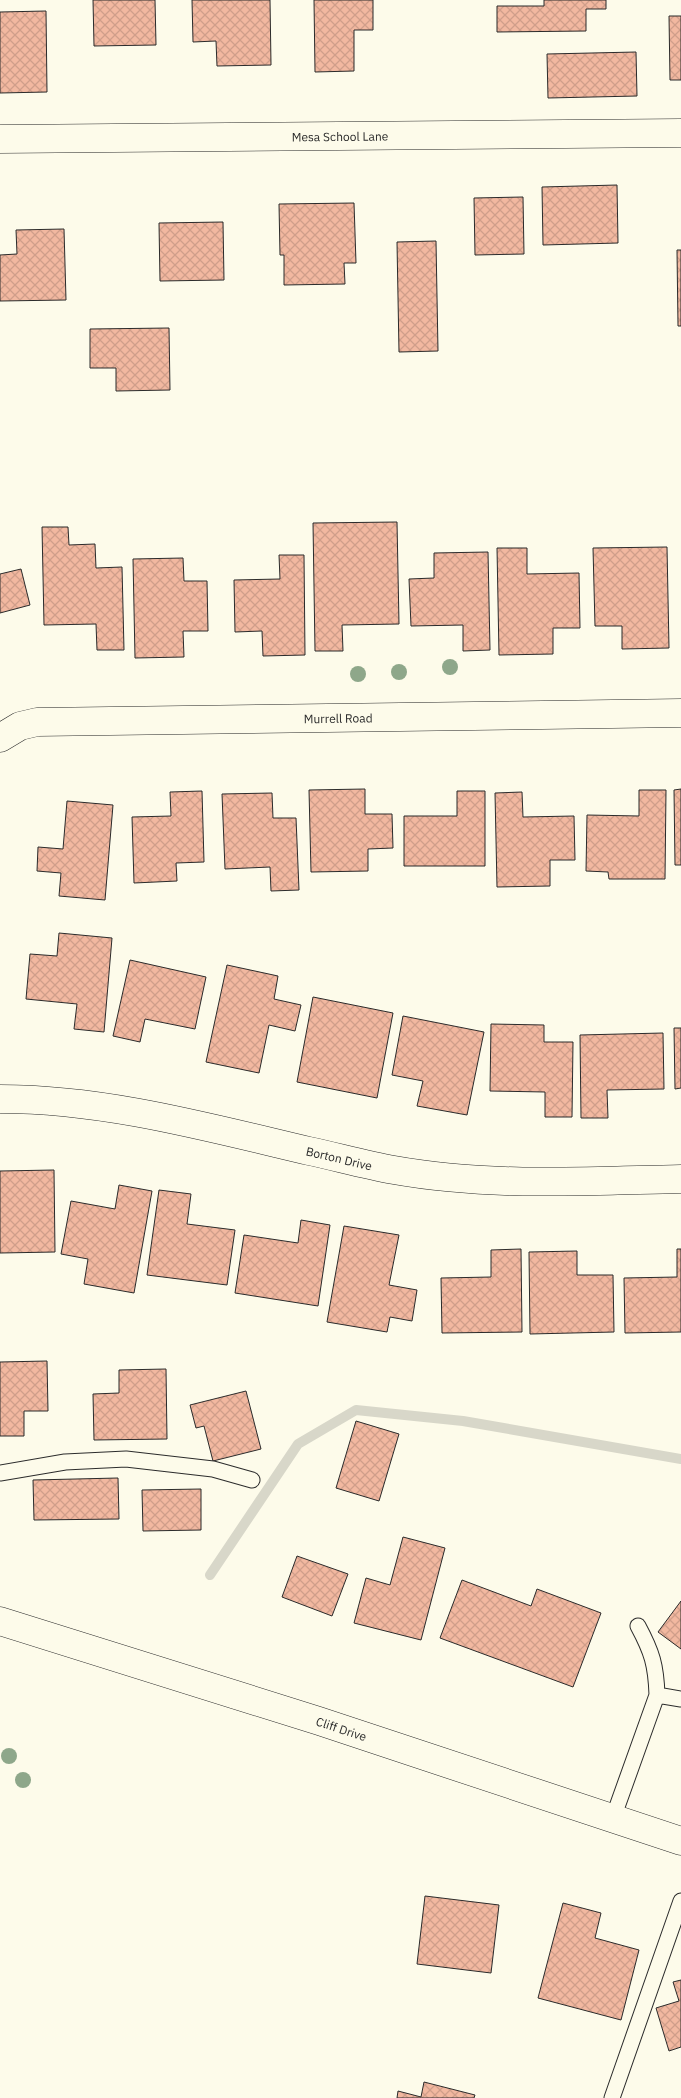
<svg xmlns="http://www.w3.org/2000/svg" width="681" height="2098" font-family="'IBM Plex Sans',sans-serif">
	<defs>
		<pattern id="building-cross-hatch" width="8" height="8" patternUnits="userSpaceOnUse" patternTransform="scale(1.25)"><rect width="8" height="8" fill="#f2b8a0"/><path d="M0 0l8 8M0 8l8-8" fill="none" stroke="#d09e8a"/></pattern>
	</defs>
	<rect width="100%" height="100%" fill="#fdfbea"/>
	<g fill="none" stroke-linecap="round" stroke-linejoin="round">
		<path stroke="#d8d7c9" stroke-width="10" d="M210,1575l88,-131 58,-34 107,11 218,38"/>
	</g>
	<path fill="url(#building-cross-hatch)" stroke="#2b2b2b" d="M93,0h62l1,45 -62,1z
		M192,0h78l1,65 -54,1 -1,-25 -23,1z
		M314,0h59v30h-19v41l-39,1z
		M544,0h62v9h-20v22l-89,1v-26h47z
		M46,11l1,81 -47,1v-81z
		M669,16h12v64h-11z
		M636,52l1,44 -89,2 -1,-44z
		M617,185l1,58 -75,2 -1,-58z
		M523,197l1,57 -49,1 -1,-57z
		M354,203l2,60h-12l1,21 -61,1v-30h-4l-1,-51z
		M223,222l1,58 -64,1 -1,-58z
		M64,229l2,71 -66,1v-46l17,-1 -1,-24z
		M436,241l2,110 -39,1 -2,-110z
		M677,250h4v76h-3z
		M169,328l1,62 -54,1v-23h-26v-39z
		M397,522l2,102 -57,1 1,26h-28l-2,-128z
		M42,527h26l1,18 26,-1 1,24 26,-1 2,83h-27l-1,-26 -52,1z
		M667,547l2,101 -47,1v-23h-27l-2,-78z
		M497,548h30v26l52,-1 1,55h-27v26l-54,1z
		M488,552l2,98 -27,1v-26l-52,1 -2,-47 25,-1v-25z
		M279,555h25l1,100 -42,1 -1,-25 -27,1 -1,-52 46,-1z
		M183,558l1,23h23l1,50h-25l1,26 -49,1 -2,-99z
		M21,569l9,36 -30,8v-39z
		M365,789v25h27l1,34 -25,1v22l-57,1 -2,-82z
		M681,789v76h-6l-1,-75z
		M639,790h27l-1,89h-56l-1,-7 -22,-1 1,-56 52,1z
		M202,791l2,71 -28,1 1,18 -43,2 -2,-66 39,-1 -1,-24z
		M457,791h28v75h-81v-50h53z
		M522,792l1,25 51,-1 1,44h-25v26l-53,1 -2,-94z
		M272,793l1,25h23l3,72 -28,1 -1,-24 -45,2 -3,-75z
		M67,801l46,4 -8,95 -46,-4 2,-23 -24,-2 1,-24 25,2z
		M59,933l53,5 -8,94 -30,-3 3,-25 -51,-5 4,-45 27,2z
		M130,960l76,17 -11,52 -50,-10 -5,23 -27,-6z
		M227,965l51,11 -4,23 27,6 -6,26 -26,-6 -10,48 -53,-11z
		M313,997l80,16 -16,85 -80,-16z
		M403,1016l81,16 -17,83 -50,-9 6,-25 -31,-6z
		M491,1024l53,1v17h29l-1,75h-27v-25l-55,-1z
		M674,1028h7v60l-6,1z
		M663,1033l1,56 -57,1 1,28h-27l-1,-83z
		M54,1170l1,82 -55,1v-82z
		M119,1185l33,6 -18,102 -50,-9 4,-25 -27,-5 10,-53 44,8z
		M159,1190l32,4 -4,30 48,6 -8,55 -80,-10z
		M301,1220l29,5 -12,81 -83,-13 9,-58 54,8z
		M344,1226l55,9 -10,50 28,5 -5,31 -22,-4 -3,15 -60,-10z
		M521,1249l1,83 -80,1 -1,-55 50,-1v-27z
		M677,1249h4v83l-56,1 -1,-55 53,-1z
		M577,1251v24h36l1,57 -84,2 -1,-82z
		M47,1361l1,50h-24v25h-24v-74z
		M166,1369l1,70 -73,1 -1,-46 26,-1v-23z
		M246,1391l15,58 -48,12 -9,-35 -8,2 -6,-23z
		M356,1421l43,13 -20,67 -43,-13z
		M118,1478l1,41 -85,1 -1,-40z
		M201,1489v41l-58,1 -1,-41z
		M403,1537l42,11 -24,92 -67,-17 12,-45 24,7z
		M297,1556l51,18 -16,42 -50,-19z
		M462,1580l69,26 6,-17 64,24 -28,74 -133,-49z
		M681,1601v48l-23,-17z
		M425,1896l74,9 -8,68 -74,-9z
		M563,1903l38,10 -6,25 44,12 -18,70 -83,-22z
		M681,1980v67l-12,4 -13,-43 23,-7 -6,-19z
		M424,2082l51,13 -1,3h-77l1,-7 23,6z"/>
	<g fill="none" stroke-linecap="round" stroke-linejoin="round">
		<g stroke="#2b2b2b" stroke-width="17">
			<path id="lane" d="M0,1473l65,-11 61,-3 87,10 39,11
				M638,1626c14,26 18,39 19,69
				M613,1818l44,-123 24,4
				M612,2098l69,-197"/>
		</g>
		<g stroke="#2b2b2b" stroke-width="29">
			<g id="street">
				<path id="s1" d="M0,139l681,-6"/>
				<path id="s2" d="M0,738l20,-12 17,-4 644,-9"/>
				<path id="s3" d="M0,1099c105,0 207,28 309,52 28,6 57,14 85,19 95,17 191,11 287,9"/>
			</g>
		</g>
		<g stroke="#2b2b2b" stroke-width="29">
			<g id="secondary">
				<path id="s4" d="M0,1621l319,100 362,120"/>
			</g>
		</g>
		<use href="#lane" stroke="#fdfbea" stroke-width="15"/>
		<use href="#street" stroke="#fdfbea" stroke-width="28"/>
		<use href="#secondary" stroke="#fdfbea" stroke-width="28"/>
	</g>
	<g fill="#8ea78a">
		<circle cx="450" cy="667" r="8"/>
		<circle cx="399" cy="672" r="8"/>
		<circle cx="358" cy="674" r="8"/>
		<circle cx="9" cy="1756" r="8"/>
		<circle cx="23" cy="1780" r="8"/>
	</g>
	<g text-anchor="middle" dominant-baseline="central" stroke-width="4" stroke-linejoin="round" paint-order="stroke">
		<g font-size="12" fill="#2b2b2b" stroke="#fdfbea">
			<text stroke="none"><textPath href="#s1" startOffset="340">Mesa School Lane</textPath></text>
			<text stroke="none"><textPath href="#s2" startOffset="342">Murrell Road</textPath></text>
			<text stroke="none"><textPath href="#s3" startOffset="345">Borton Drive</textPath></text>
			<text stroke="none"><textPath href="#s4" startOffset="358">Cliff Drive</textPath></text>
		</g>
	</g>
</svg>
